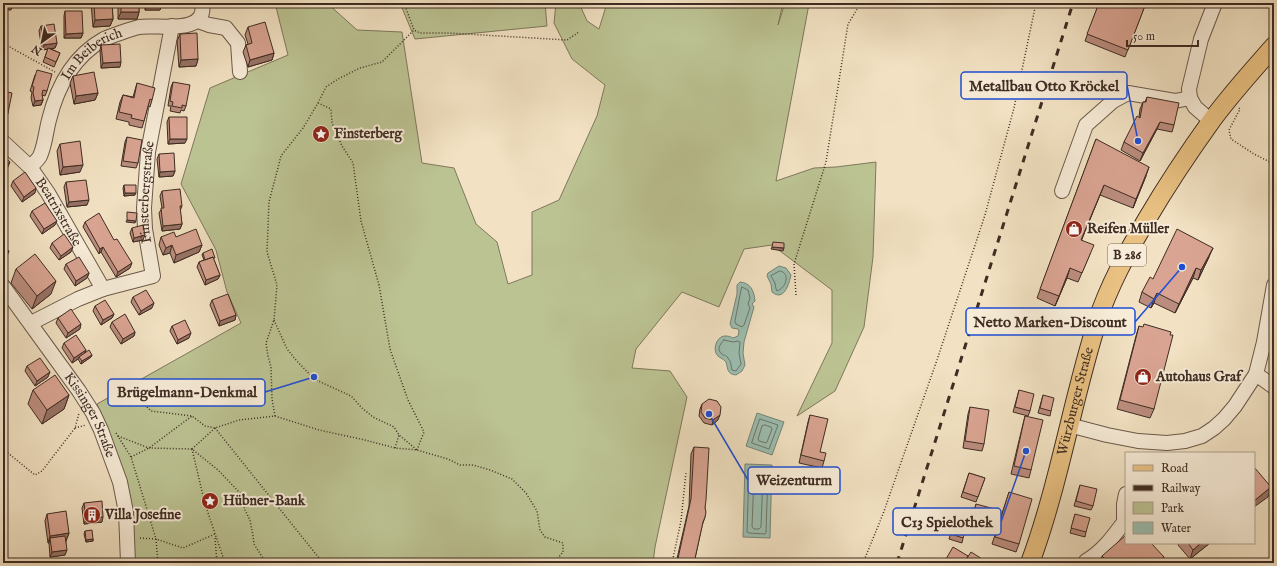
<svg xmlns="http://www.w3.org/2000/svg" width="1277" height="566" font-family="'IM FELL English',serif">
	<rect width="100%" height="100%" fill="#f2e2c3"/>
	<filter id="stains"><feTurbulence type="fractalNoise" baseFrequency=".005" numOctaves="4"/><feColorMatrix values="0 0 0 0 .2 0 0 0 0 .09 0 0 0 0 .02 0 0 0 .5 -.17"/></filter>
	<radialGradient id="worn" r=".72"><stop offset=".6" stop-color="#630" stop-opacity="0"/><stop offset="1" stop-color="#630" stop-opacity=".3"/></radialGradient>
	<path fill="#bcc393" stroke="#7e785b" d="M275,3h52l30,27 45,2 20,131 32,5 22,56 21,18 11,42 24,-9v-63l27,-12 38,-84 8,-31 -33,-26 -18,-36 2,-20h23l8,18 12,8 8,-26h176l-5,22 6,-19 25,-2 -33,177 38,-13 22,-1 40,-5 -3,95 -9,70 -29,64 -38,25 35,-73v-53l-60,-45 -28,4 -25,58 -37,-15 -46,57 -4,19 38,3 17,26 -32,150 -2,16h-519l-17,-106 -20,-53 144,-81 -14,-31 -11,-42 -35,-66 29,-96 78,-33z
		M400,3h145l2,23 -132,13z"/>
	<path fill="#9cbeb0" stroke="#778478" d="M779,266l7,2 5,7c-2,9 -7,27 -19,17l-1,-8 -4,-8 1,-3z
		M740,282c11,1 14,9 15,19l-3,3 2,3 -10,35 -1,11 2,12 -3,6 -6,4c-9,-1 -8,-6 -10,-13 -3,-4 -8,-4 -10,-9 -3,-6 2,-18 10,-17 3,0 5,1 7,2l5,-2 1,-5 -1,-2 -6,-1 -2,-4 7,-30v-9z
		M757,413l27,9 -12,33 -26,-9z
		M745,464l27,1 -2,73 -27,-1z"/>
	<g fill="none" stroke-linecap="round" stroke-linejoin="round">
		<path stroke="#6e756a" stroke-width="1" d="M780,271c11,2 6,17 -3,20l-1,-2 -1,-6 -4,-7z
			M742,287l6,3 2,8 -2,6 2,4 -6,17 -2,2 -6,-3 -1,-2z
			M724,340l9,2 5,-1 2,1 -1,11 2,11 -5,7 -4,-1c-1,-4 -1,-9 -4,-12 -3,-4 -2,-1 -6,-4 -6,-4 -2,-10 2,-14z
			M760,419l18,6 -9,24 -17,-6z
			M765,425l6,2 1,2 -5,13 -1,1 -7,-2 -1,-2 4,-13z
			M751,469h15l2,2 -2,61 -1,2 -16,-1 -2,-1 2,-62z
			M755,474h6l2,2 -2,51 -2,2h-5l-2,-2 2,-51z"/>
		<g stroke="#6c5a4b" stroke-width="16">
			<g id="minor">
				<path d="M198,21l11,4 17,3 12,15 2,29"/>
				<path d="M1211,121l-16,-14 -5,-9 -1,-9 12,-50 14,-36"/>
				<path id="s1" d="M3,142l27,25 18,26 55,96"/>
				<path id="s2" d="M30,167c3,-3 8,-7 10,-11 5,-11 6,-25 9,-36 8,-33 25,-64 55,-81 7,-3 27,-10 35,-12 19,-3 69,9 63,-24"/>
				<path d="M1062,191l24,-66 27,-24 15,-8 47,8 15,-3"/>
				<path id="s3" d="M3,286l76,105 14,22 8,17 19,52 6,30 2,51"/>
				<path id="s4" d="M31,323l47,-24 25,-10 50,-13 -8,-47 -1,-21 4,-56 24,-126"/>
				<path d="M1256,374l18,13"/>
				<path d="M1069,425l38,10 31,6 29,2 18,-2 17,-5 12,-8 10,-9 11,-13 21,-32 8,-32 10,-57"/>
				<path d="M1126,494l-2,10v18l2,2"/>
				<path d="M1086,561c16,-9 27,-24 38,-39"/>
			</g>
		</g>
		<g stroke="#3f2c23" stroke-width="20">
			<g id="major">
				<path id="s5" d="M1030,563c29,-78 42,-162 67,-241 12,-37 31,-71 50,-103 20,-34 42,-67 65,-99 19,-26 41,-50 62,-74"/>
			</g>
		</g>
		<path stroke="#3f2c23" stroke-width="1.5" stroke-dasharray="1 2" stroke-linecap="butt" d="M404,3l10,27 6,3h29l118,7 12,-8
			M3,41l5,5 47,26
			M318,103l13,6 1,14 10,23 11,17 8,58 18,64 11,64 18,51 16,32 -7,18
			M1239,108l1,1 -11,21 2,9 23,15 20,10
			M796,295l-2,-31 32,-102 22,-138 13,-21
			M274,320l13,29 9,11 18,19 37,17 11,12 11,9 21,10 5,8 18,15
			M147,407l4,4 41,5 13,10 10,2 24,-8 36,-4 44,14 46,10 30,8 22,2 31,9 12,6h13l17,5 22,9 14,14 11,18 3,19 5,7 18,6v9l-9,11
			M275,416l-3,-17 -1,-32 -3,-11 -2,-13 8,-23 3,-35 -10,-33 2,-50 12,-46 22,-28 15,-25 8,-16 12,-8 22,-11 22,-6 32,-32
			M75,428l11,-3
			M215,428l108,135
			M116,433l15,24 25,82 2,24
			M118,436l31,12 43,1 26,21 23,24 4,16 5,10 3,16 1,8 12,19
			M395,448l4,-13
			M3,449l32,26 7,-4 33,-43 4,-15
			M192,449l13,55 20,59
			M192,449l23,-21
			M131,457l18,-9 43,-32
			M140,538l16,1 27,9 32,-14
			M215,538l2,25
			M672,563l9,-42 5,-49
			M863,563l20,-49 54,-154 48,-145 29,-107 22,-105"/>
		<use href="#minor" stroke="#f7ecd8" stroke-width="14"/>
		<use href="#major" stroke="#e9c182" stroke-width="18"/>
		<path stroke="#3f2c23" stroke-width="3" stroke-dasharray="7 7" stroke-linecap="butt" d="M897,563l176,-560"/>
	</g>
	<path fill="#bb8d7e" stroke="#3f2c23" d="M91,3h21l1,16 -3,7 -17,1z
		M118,3h21v9l-2,7h-19z
		M145,3h17l-2,7h-15z
		M1099,3h47l-21,54 -40,-16z
		M65,11l18,22 -2,5h-17v-22z
		M41,26l16,17 -2,5 -4,1 9,4 -6,14 -11,-5 5,-13 -6,1 -3,-19z
		M248,27l26,26 -2,7 -24,7 -5,-15 3,-7 2,-1 -3,-9z
		M180,34l18,25 -2,7 -17,1 -2,-26z
		M101,45l19,22 -19,1 -1,-18z
		M35,75l12,16 -2,5 -3,-1 1,5 -2,5 -8,1 -2,-8 1,-6 -2,-1z
		M73,76l25,17 -3,7 -21,4 -4,-21z
		M173,82l13,24 -2,5 -3,-1 -1,3 -10,-2 1,-5h-3l3,-19z
		M137,83l15,17 -2,7 -2,-1 -4,15 -2,7 -13,-3v-3l-13,-3 4,-17 3,-7 10,2z
		M3,91l5,22 -1,5h-4z
		M1147,97l27,28 -2,7 -15,-3 -17,32 -19,-11 3,-8 15,-25 1,-8 3,-7h2z
		M169,117l16,26 -17,1 -1,-22z
		M127,137l11,26 -2,5 -15,-2 4,-24z
		M1096,139l50,37 -13,32 -33,-13 -19,45 9,14 -12,28 -11,-4 -12,28 -18,-8z
		M60,144l20,28 -20,3 -3,-24z
		M159,154l16,17 -2,5 -14,1 -2,-18z
		M13,181l22,12 -13,9 -11,-16z
		M66,182l21,23 -20,2 -3,-20z
		M124,185l11,10 -11,1 -1,-8z
		M162,191l20,15 -2,5 2,13 -2,5 -18,2 -3,-18 3,-5 -2,-12z
		M32,211l23,14 -13,9 -12,-18z
		M85,222l45,46 -14,9 -15,-25 -2,2 -16,-27z
		M132,228l11,12 -10,2 -3,-9z
		M161,237h15l26,8 -3,7 -25,11 -4,-10 -7,2 -4,-10z
		M52,243l19,9 -12,8 -9,-12z
		M203,253l11,7 6,15 -2,4 -13,6 -8,-18 2,-5 5,-2 -2,-5z
		M1209,257l-11,23 -5,-2 -18,35 -21,-10 -3,5 -12,-6 3,-10 11,-13z
		M66,264l23,9 -2,5 -12,8 -11,-17z
		M16,269l35,25 -19,15 -21,-26z
		M133,297l19,11 -13,7 -8,-13z
		M212,300l24,15 -1,5 -16,6 -9,-21z
		M95,306l19,8 -2,4 -11,7 -8,-14z
		M58,318l22,11 -14,9 -10,-15z
		M112,322l23,10 -1,4 -13,8 -11,-17z
		M172,326l17,12 -12,6 -7,-13z
		M1139,326l15,83 -4,9 -33,-9 19,-73z
		M64,343l22,7 -1,2 7,3 -1,2 -10,7 -3,-5 -6,4 -10,-15z
		M27,366l21,11 -13,9 -10,-15z
		M33,390l36,5 -5,14 -22,15 -14,-20z
		M1019,390l11,21 -2,5 -15,-4z
		M1043,395l8,16 -1,5 -12,-3z
		M702,404l16,16 -6,5 -8,-2 -5,-7 1,-7z
		M970,407l14,37 -2,7 -19,-3 5,-34z
		M810,415l10,37 4,9 -2,7 -23,-5 9,-41z
		M1025,416l6,54 -2,8 -18,-4 12,-50z
		M694,447l11,61v9l-3,9 -8,37h-18l13,-57 2,-52z
		M969,473l16,5 -9,24 -15,-5z
		M1080,485l13,21 -2,4 -17,-4z
		M1009,492l10,52 -3,8 -24,-8z
		M84,503l18,19 -18,2 -2,-16z
		M976,504l11,17 -1,4 -15,-4z
		M47,514l22,19 -3,8 -1,14 -15,2 -1,-14h-1l-3,-22z
		M1075,514l11,18 -1,5 -15,-4z
		M956,517l7,21 -1,5 -13,-4z
		M85,531l8,8v2l-7,1 -2,-8z
		M1179,543h31l-20,16 -12,-14z
		M968,556l19,7h-43l2,-4z
		M1102,556l60,7h-62z"/>
	<path fill="#987366" stroke="#3f2c23" d="M174,3h16l-17,1z
		M3,5h10l-2,5h-8z
		M147,5h15l-2,5h-15z
		M121,12h18l-2,7h-19z
		M113,19l-3,7 -17,1 2,-7z
		M83,33l-2,5h-17l2,-4z
		M57,43l-2,5 -13,2 2,-5z
		M274,53l-2,7 -24,7 2,-7z
		M198,59l-2,7 -17,1 2,-7z
		M121,62l-1,5 -19,1 2,-5z
		M98,93l-3,7 -21,4 2,-8z
		M43,100l-2,5 -8,1 2,-5z
		M1160,122l-3,7 -17,32 3,-8z
		M170,139h17l-2,4 -17,1z
		M10,162l-3,7 -4,4v-4z
		M83,165l-3,7 -20,3 3,-8z
		M1149,167l-3,9 -13,32 3,-9z
		M175,171l-2,5 -14,1 1,-5z
		M1104,185l-4,10 -22,54 3,-9z
		M36,188l-1,5 -13,9 2,-5z
		M125,193h11l-1,2 -11,1z
		M89,200l-2,5 -20,2 2,-5z
		M127,220l9,1 -1,2 -9,-1z
		M57,221l-2,4 -13,9 2,-5z
		M182,224l-2,5 -18,2 1,-5z
		M145,235l-2,5 -10,2 1,-4z
		M172,245l-2,8 -7,2 3,-7z
		M202,245l-3,7 -25,11 2,-8z
		M73,247l-2,5 -12,8 2,-4z
		M103,247l-2,5 -2,2 1,-5z
		M772,247l12,1 -1,3 -12,-2z
		M1213,248l-4,9 -11,23 3,-10z
		M9,251l-2,5 -4,5v-3z
		M132,263l-2,5 -14,9 2,-5z
		M1070,268l-3,10 -12,28 4,-10z
		M1196,268l-3,10 -18,35 4,-9z
		M89,273l-2,5 -12,8 1,-5z
		M220,275l-2,4 -13,6 1,-5z
		M56,281l-5,13 -19,15 5,-13z
		M1157,293l-3,10 -3,5 3,-9z
		M154,303l-2,5 -13,7 2,-4z
		M114,314l-2,4 -11,7 2,-5z
		M7,315l-2,5 -2,2v-4z
		M236,315l-1,5 -16,6 1,-5z
		M81,324l-1,5 -14,9 2,-5z
		M135,332l-1,4 -13,8 2,-5z
		M191,333l-2,5 -12,6 1,-4z
		M86,350l-2,5 -5,2 -1,2 -6,4 2,-5z
		M92,355l-1,2 -10,7 1,-3z
		M50,372l-2,5 -13,9 2,-5z
		M69,395l-5,14 -22,15 5,-14z
		M720,415l-2,5 -6,5 1,-5z
		M1271,487l-3,10 -14,10v-6z
		M103,517l-1,5 -18,2 2,-5z
		M69,533l-3,8 -16,-3 -1,5h-1l2,-7z
		M93,539v2l-7,1v-2z
		M1201,543h9l-20,16 3,-9z
		M67,550l-2,5 -15,2 2,-5z
		M1164,557l-2,6h-5z"/>
	<path fill="#d9a492" stroke="#3f2c23" d="M3,3h10v2h-10z
		M94,3h18l1,16 -18,1z
		M121,3h18v9h-18z
		M147,3h15v2h-15z
		M1099,3h47l-18,47 -41,-16z
		M65,11h17l1,22 -17,1z
		M265,22l9,31 -24,7 -4,-15 6,-2 -4,-16z
		M54,24l3,19 -13,2 -3,-19z
		M197,33l1,26 -17,1 -1,-26z
		M120,44l1,18 -18,1 -2,-18z
		M48,48l12,5 -4,9 -11,-5z
		M37,70l15,4 -5,17 -4,-1 -1,4 1,6 -8,1 -2,-8 1,-6 -2,-1z
		M94,72l4,21 -22,3 -3,-20z
		M173,82l17,3 -4,21 -4,-1v3l-10,-2 1,-4 -3,-1z
		M137,83l18,5 -3,12 -2,-1 -6,22 -13,-3 1,-3 -13,-3 4,-17 11,3z
		M3,91l9,2 -4,20h-5z
		M1147,97l32,6 -5,22 -14,-3 -17,31 -19,-11 13,-26 3,2 3,-16h3z
		M169,117h18v22h-17z
		M127,137l15,3 -4,23 -15,-2z
		M1096,139l53,28 -13,32 -32,-14 -23,55 13,5 -12,28 -12,-5 -11,28 -19,-7z
		M80,141l3,24 -20,2 -3,-23z
		M174,153l1,18 -15,1 -1,-18z
		M3,155l7,7 -7,7z
		M25,172l11,16 -12,9 -11,-16z
		M86,180l3,20 -20,2 -3,-20z
		M124,185h12v8h-11z
		M180,189l2,17h-2l2,18 -19,2 -2,-18h3l-2,-17z
		M45,203l12,18 -13,8 -12,-18z
		M127,212l10,1 -1,8 -9,-1z
		M99,213l15,27 3,-1 15,24 -14,9 -15,-25 -3,2 -15,-27z
		M143,225l2,10 -11,3 -2,-10z
		M196,229l6,16 -26,10 -4,-10 -6,3 -5,-11 13,-5 2,5z
		M1177,229l36,19 -12,22 -5,-2 -17,36 -22,-11 -3,6 -12,-7 8,-15 3,2z
		M64,234l9,13 -12,9 -9,-13z
		M773,242l11,1v5l-12,-1z
		M3,246l6,5 -6,7z
		M212,249l3,9h-2v-1l-8,3 -2,-7z
		M35,254l21,27 -19,15 -21,-27z
		M79,257l10,16 -13,8 -10,-17z
		M213,257l7,18 -14,5 -7,-18z
		M146,290l8,13 -13,8 -8,-14z
		M228,294l8,21 -16,6 -8,-21z
		M105,300l9,14 -11,6 -8,-14z
		M71,309l10,15 -13,9 -10,-15z
		M3,310l4,5 -4,3z
		M125,314l10,18 -12,7 -11,-17z
		M185,320l6,13 -13,7 -6,-14z
		M1144,324l27,8 -1,3h3l-19,74 -34,-9 19,-74 4,1z
		M76,335l10,15 -12,8 -10,-15z
		M89,350l3,5 -10,6 -3,-4z
		M40,358l10,14 -13,9 -10,-15z
		M55,375l14,20 -22,15 -14,-20z
		M1019,390l15,4 -4,17 -15,-4z
		M1043,395l11,3 -3,13 -11,-3z
		M709,399l8,2 4,6 -1,8 -7,5 -8,-2 -4,-6 1,-8z
		M970,407l19,3 -5,34 -19,-3z
		M810,415l18,4 -8,33 6,1 -2,8 -23,-6z
		M1025,416l18,4 -12,50 -17,-4z
		M694,447l15,1 -3,52 -1,8 1,4 -1,5 -2,5 -9,41h-17l14,-64z
		M1254,467l17,20 -17,14z
		M969,473l16,5 -7,19 -15,-5z
		M1080,485l17,4 -4,17 -17,-5z
		M1009,492l23,7 -13,45 -24,-7z
		M102,501l1,16 -17,2 -2,-16z
		M976,504l15,4 -4,13 -14,-4z
		M66,511l3,22 -19,3 -3,-22z
		M958,512l12,4 -7,22 -12,-4z
		M1075,514l15,4 -4,14 -15,-4z
		M92,530l1,9 -7,1 -1,-9z
		M1126,535v8h25l13,14 -7,6h-48l-7,-7z
		M65,536l2,14 -15,2 -2,-14z
		M1188,543h13l-8,7z
		M953,547l15,9 -4,7h-12l-6,-4z
		M971,552l16,10v1h-23z"/>
	<defs>
		<g id="sight-disc" transform="scale(0.9)"><circle r="9.5" fill="#8f2418" stroke="#f7ecd8"/><path d="M0-6L1.8-2.2L6-1.7L2.9 1.2L3.7 5.4L0 3.3L-3.7 5.4L-2.9 1.2L-6-1.7L-1.8-2.2Z" fill="#fff"/></g>
		<g id="shop-disc" transform="scale(0.9)"><circle r="9.5" fill="#8f2418" stroke="#f7ecd8"/><path d="M-5-2.5h2.3a2.7 3.5 0 0 1 5.4 0H5L5.5 6h-11ZM-1.5-2.5h3a1.5 2.3 0 0 0-3 0Z" fill="#fff"/></g>
		<g id="building-disc" transform="scale(0.9)"><circle r="9.5" fill="#8f2418" stroke="#f7ecd8"/><path d="M-4-6H4V6H1V3H-1V6H-4ZM-2.5-4.3h1.7v1.8h-1.7ZM.8-4.3h1.7v1.8H.8ZM-2.5-1h1.7V.8h-1.7ZM.8-1h1.7V.8H.8Z" fill="#fff"/></g>
	</defs>
	<g fill-rule="evenodd">
		<use href="#sight-disc" x="321" y="134"/>
		<use href="#shop-disc" x="1074" y="229"/>
		<use href="#shop-disc" x="1143" y="377"/>
		<use href="#sight-disc" x="210" y="501"/>
		<use href="#building-disc" x="92" y="515"/>
	</g>
	<g text-anchor="middle" dominant-baseline="central" stroke-width="4" stroke-linejoin="round" paint-order="stroke">
		<rect fill="#f7ecd8" stroke="#766659" stroke-width="1" x="1108" y="244" width="38" height="22" rx="3"/>
		<g font-size="13" font-weight="bold" fill="#3f2c23">
			<text x="1127" y="255">B 286</text>
		</g>
		<g font-size="14" fill="#3f2c23" stroke="#f7ecd8">
			<text stroke="none"><textPath href="#s2" startOffset="134">Im Beiberich</textPath></text>
			<text stroke="none"><textPath href="#s4" startOffset="216">Finsterbergstraße</textPath></text>
			<text stroke="none"><textPath href="#s1" startOffset="90">Beatrixstraße</textPath></text>
			<text stroke="none"><textPath href="#s5" startOffset="168">Würzburger Straße</textPath></text>
			<text stroke="none"><textPath href="#s3" startOffset="156">Kissinger Straße</textPath></text>
		</g>
		<g font-size="14" font-weight="bold" fill="#3f2c23" stroke="#f7ecd8" text-anchor="start">
			<text x="334" y="134">Finsterberg</text>
			<text x="1087" y="229">Reifen Müller</text>
			<text x="1156" y="377">Autohaus Graf</text>
			<text x="223" y="501">Hübner-Bank</text>
			<text x="105" y="515">Villa Josefine</text>
		</g>
	</g>
	<path fill="none" stroke="#1d4ed8" stroke-width="1.5" d="M1138 141L1127 85M1182 267L1135 322M314 377L265 392M709 414L748 480M1026 451L1001 522"/>
	<g fill="#1d4ed8" stroke="#f7ecd8" stroke-width="1.5">
		<circle cx="1138" cy="141" r="4"/>
		<circle cx="1182" cy="267" r="4"/>
		<circle cx="314" cy="377" r="4"/>
		<circle cx="709" cy="414" r="4"/>
		<circle cx="1026" cy="451" r="4"/>
	</g>
	<g fill="#f7ecd8" stroke="#1d4ed8" stroke-width="1.5">
		<rect x="961" y="72" width="166" height="27" rx="4"/>
		<rect x="966" y="308" width="169" height="27" rx="4"/>
		<rect x="108" y="379" width="157" height="27" rx="4"/>
		<rect x="748" y="467" width="92" height="27" rx="4"/>
		<rect x="893" y="508" width="108" height="27" rx="4"/>
	</g>
	<g font-size="15" text-anchor="middle" font-weight="bold" fill="#3f2c23">
		<text x="1044" y="91">Metallbau Otto Kröckel</text>
		<text x="1050" y="327">Netto Marken-Discount</text>
		<text x="187" y="397">Brügelmann-Denkmal</text>
		<text x="794" y="485">Weizenturm</text>
		<text x="947" y="527">C13 Spielothek</text>
	</g>
	<rect width="1277" height="566" fill="none" stroke="#f2e2c3" stroke-width="16"/>
	<rect x="4" y="4" width="1269" height="558" fill="none" stroke="#3f2c23" stroke-width="2"/>
	<rect x="8" y="8" width="1261" height="550" fill="none" stroke="#3f2c23"/>
	<rect x="1125" y="452" width="130" height="92" fill="#f7ecd8" stroke="#ad9f90"/>
	<rect x="1133" y="465" width="20" height="6" fill="#e9c182" stroke="#ad9f90"/>
	<text x="1161" y="472" font-size="12" fill="#3f2c23">Road</text>
	<rect x="1133" y="485" width="20" height="6" fill="#3f2c23" stroke="#ad9f90"/>
	<text x="1161" y="492" font-size="12" fill="#3f2c23">Railway</text>
	<rect x="1133" y="502" width="20" height="12" fill="#bcc393" stroke="#ad9f90"/>
	<text x="1161" y="512" font-size="12" fill="#3f2c23">Park</text>
	<rect x="1133" y="522" width="20" height="12" fill="#9cbeb0" stroke="#ad9f90"/>
	<text x="1161" y="532" font-size="12" fill="#3f2c23">Water</text>
	<g transform="translate(42 42) rotate(213)" stroke="#f7ecd8" stroke-width="3" paint-order="stroke">
	<path d="M0-3L7 15L0 10L-7 15Z" fill="#3f2c23"/>
	<text y="-6" font-size="11" font-weight="bold" text-anchor="middle" fill="#3f2c23">N</text>
	</g>
	<path d="M1127 40v6h71v-6" fill="none" stroke="#3f2c23" stroke-width="2"/>
	<text x="1133" y="40" font-size="12" fill="#3f2c23" stroke="#f7ecd8" stroke-width="3" paint-order="stroke">50 m</text>
	<rect width="100%" height="100%" filter="url(#stains)"/>
	<rect width="100%" height="100%" fill="url(#worn)"/>
</svg>
